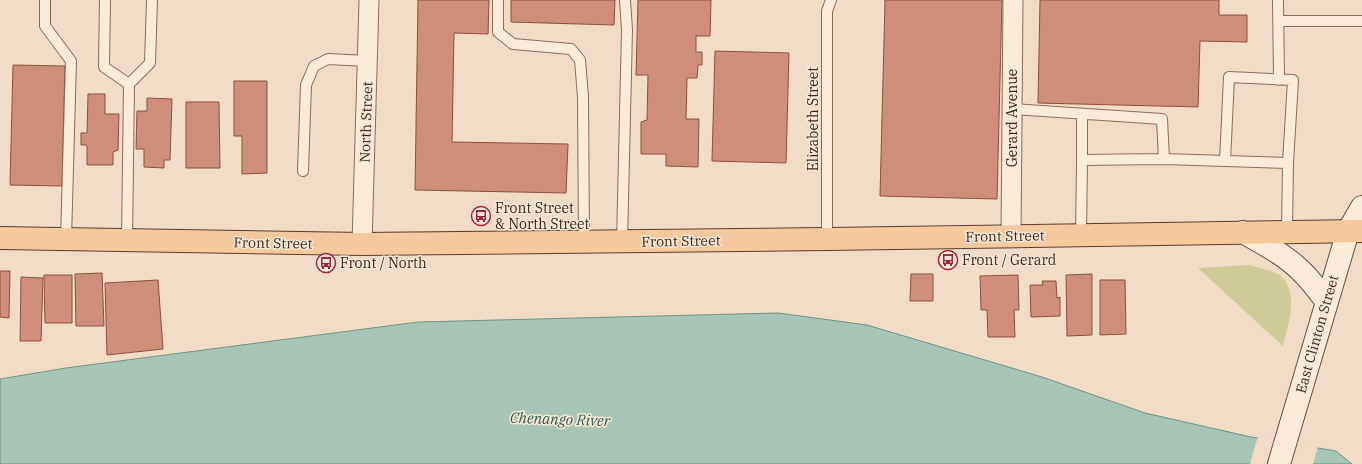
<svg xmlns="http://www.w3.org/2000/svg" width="1362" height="464" font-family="'IBM Plex Serif',serif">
	<rect width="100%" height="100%" fill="#f0dcc7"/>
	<path fill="#d0cb9a" d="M1250,265c6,2 26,7 30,10 20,18 8,50 3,71l-85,-78z"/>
	<path fill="#a8c4b7" stroke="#6e9383" d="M778,313l89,12 175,52 103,36 106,24 85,14 16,13h-1352v-85l66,-11 352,-46z"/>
	<path fill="#f0dcc7" d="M1258,436l60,10 -5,18h-63z"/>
	<path fill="#d08e7c" stroke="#8e5040" d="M418,0h71l-1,34 -34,-1 -2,109 116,2 -2,49 -151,-3z
		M511,0h104l-1,25 -103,-3z
		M638,0h73l-1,36h-14v16h6v13h-4l-1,13h-10l-1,41h13l-1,48 -32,-1v-12h-25v-32l6,-2 1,-45h-12z
		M885,0h117l-5,199 -117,-3z
		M1040,0h179v15h28v27l-47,-1 -2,66 -160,-4z
		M715,51l74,2 -3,110 -74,-2z
		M13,65l52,1 -3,120 -52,-1z
		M234,81h33v92l-25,1v-38h-8z
		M88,94h17v20h14l-1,36 -5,2v13h-26v-20h-6v-12h6z
		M147,98l25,1 -2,61h-6v8l-20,-1v-18h-8l1,-38h10z
		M186,102h33l1,66h-34z
		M0,271h10l-1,47 -9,-1z
		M102,273l2,53h-28l-1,-52z
		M911,274h22v27h-23z
		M1092,274v61l-25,1 -1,-61z
		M44,275h28v48h-27z
		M1018,275l1,35h-5l1,27h-27l-1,-27h-6l-1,-34z
		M21,277l22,1 -2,63h-21z
		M158,280l5,69 -56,6 -2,-72z
		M1100,280h25l1,54 -26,1z
		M1042,281h14l1,17 3,-1v19l-29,1 -1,-32h13z"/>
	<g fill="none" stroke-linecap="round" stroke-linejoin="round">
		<g stroke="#8d6c5b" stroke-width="12">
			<path id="lane" d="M45,0v26l26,35 -5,178
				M105,0l-1,67 25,17
				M498,0v32l15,12 58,5 9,11 3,37 1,145
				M1278,0l1,80
				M1279,21h83
				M1012,109l150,10 2,40
				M1082,160v-46
				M1225,161l4,-84 64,3 -5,83 -1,69
				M303,171l3,-86 8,-19 14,-7 39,2
				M1081,235l1,-75 82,-1 124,4
				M827,239v-228l4,-11
				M127,241l2,-157 21,-21 2,-63
				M622,242l5,-212 -2,-30"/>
		</g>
		<g stroke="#8d6c5b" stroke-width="21">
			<path id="street" d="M1011,236l2,-236
				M362,244l7,-244"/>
		</g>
		<g stroke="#6f4d3e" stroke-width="24">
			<path id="secondary" d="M1243,232c20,12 41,22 57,38 10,9 18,20 26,31
				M1279,464l69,-233 14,-24"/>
		</g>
		<g stroke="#5b3b2f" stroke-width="24">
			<path id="primary" d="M0,238l362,6 465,-5 535,-8"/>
		</g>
		<use href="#lane" stroke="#faebdb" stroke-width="10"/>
		<use href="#street" stroke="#faebdb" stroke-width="19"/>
		<use href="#secondary" stroke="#faebdb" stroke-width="22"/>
		<use href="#primary" stroke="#f4c99e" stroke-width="22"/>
	</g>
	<defs>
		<g id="bus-ring" transform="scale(1)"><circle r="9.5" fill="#f7e8d7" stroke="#9f2840" stroke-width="1.5"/><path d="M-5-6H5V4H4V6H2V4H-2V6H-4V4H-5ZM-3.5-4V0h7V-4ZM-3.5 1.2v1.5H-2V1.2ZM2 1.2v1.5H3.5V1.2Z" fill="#9f2840"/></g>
	</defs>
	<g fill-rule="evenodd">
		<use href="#bus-ring" x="481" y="216"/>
		<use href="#bus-ring" x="948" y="260"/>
		<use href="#bus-ring" x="326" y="263"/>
	</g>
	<g text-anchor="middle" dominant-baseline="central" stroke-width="3" stroke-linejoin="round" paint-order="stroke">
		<g font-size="14" fill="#3d281f" stroke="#f7e8d7">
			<text transform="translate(1012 118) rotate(-90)">Gerard Avenue</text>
			<text transform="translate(813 119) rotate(-90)">Elizabeth Street</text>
			<text transform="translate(366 122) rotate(-88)">North Street</text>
			<text transform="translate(1005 236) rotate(-1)">Front Street</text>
			<text transform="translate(681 241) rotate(-1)">Front Street</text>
			<text transform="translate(273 243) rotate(1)">Front Street</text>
			<text transform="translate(1317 334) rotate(-74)">East Clinton Street</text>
		</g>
		<g font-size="14" fill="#3d281f" stroke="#f7e8d7" text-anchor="start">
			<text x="495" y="208">Front Street<tspan x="495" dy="16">&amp; North Street</tspan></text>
			<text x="962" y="260">Front / Gerard</text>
			<text x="340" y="263">Front / North</text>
		</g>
		<g font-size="15" font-style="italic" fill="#2e5d51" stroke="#f7e8d7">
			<text transform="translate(560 419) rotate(2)">Chenango River</text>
		</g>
	</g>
</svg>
